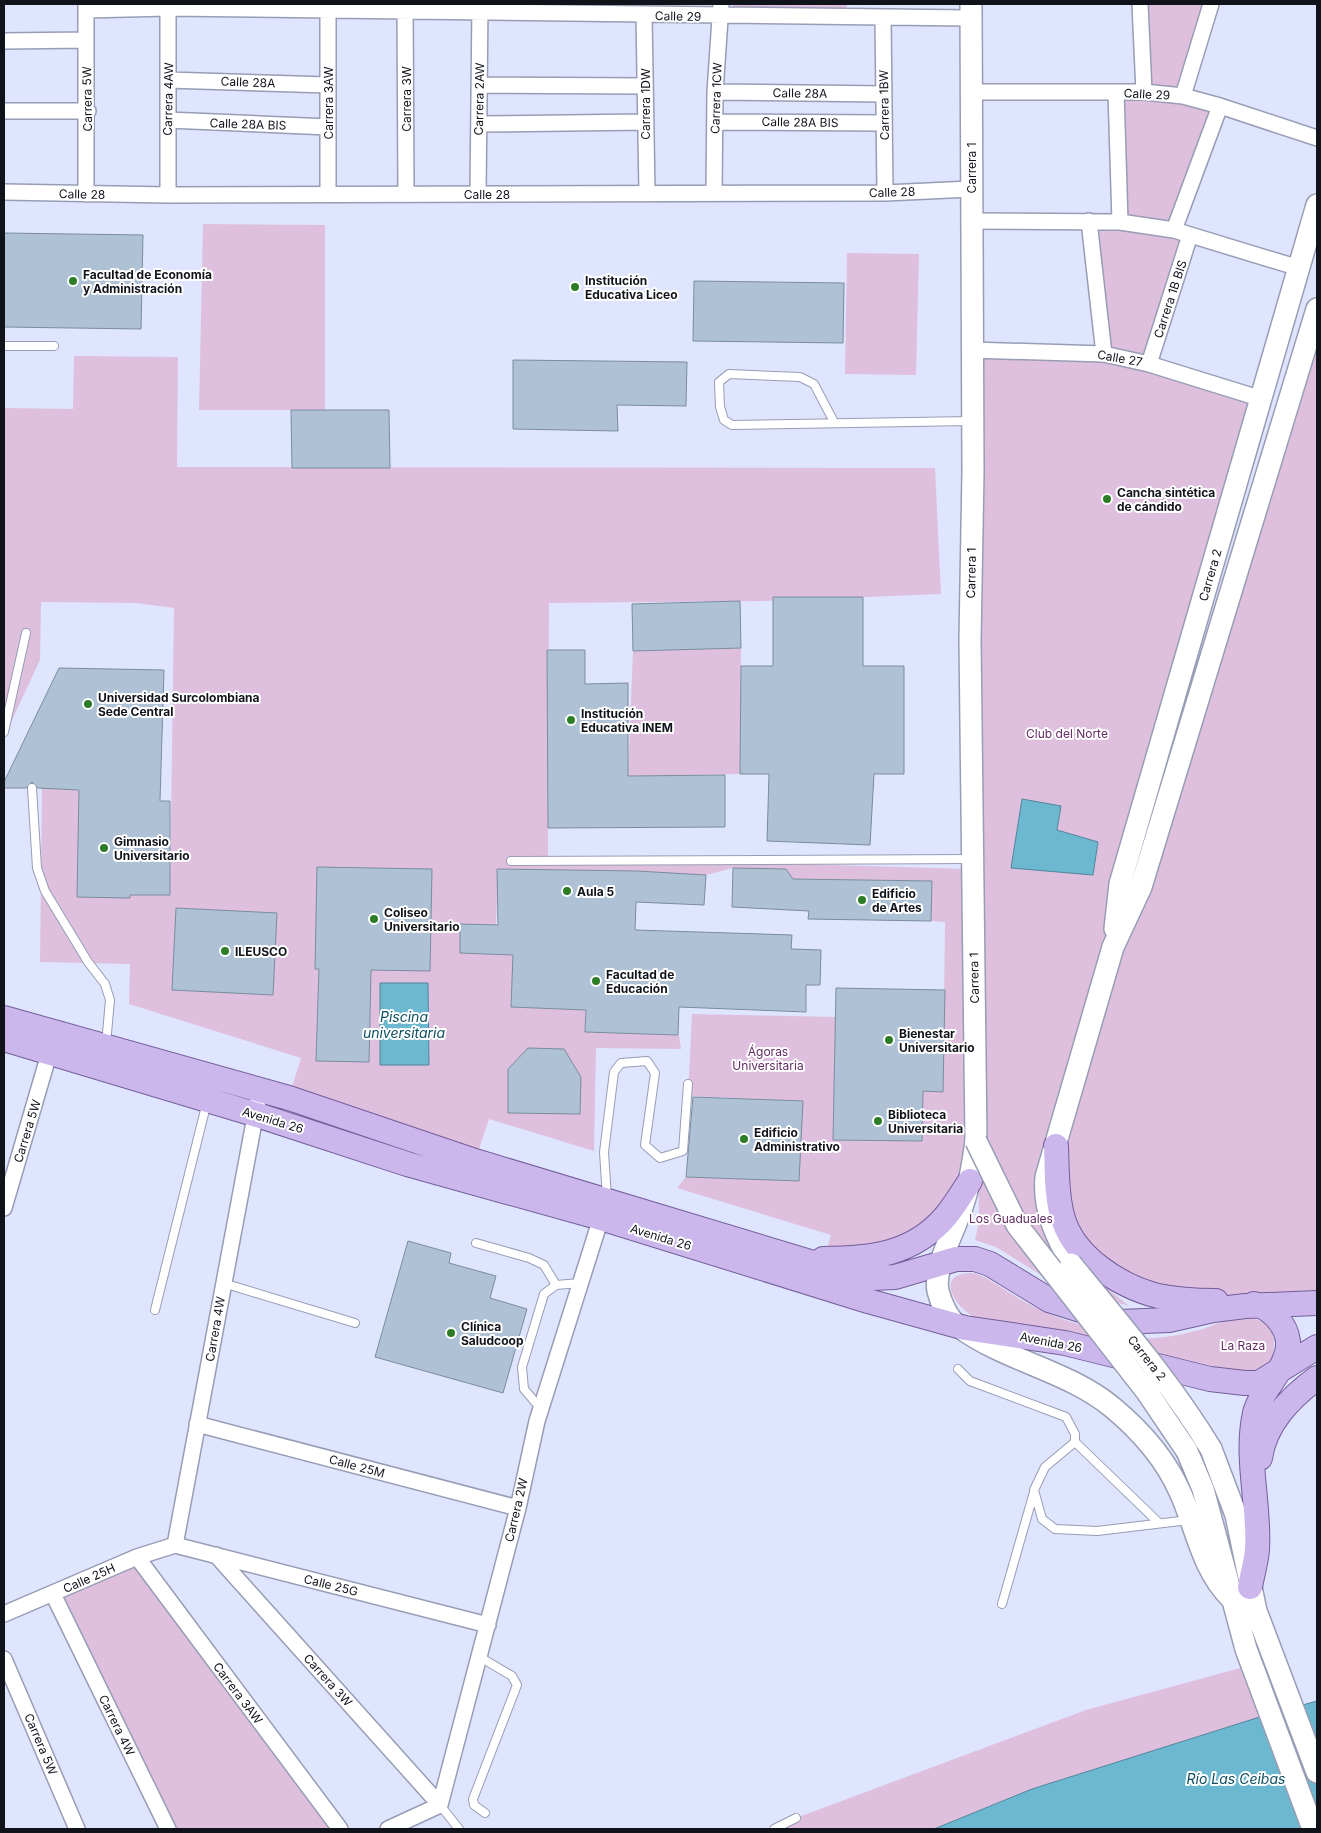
<svg xmlns="http://www.w3.org/2000/svg" width="1321" height="1833" font-family="Inter,sans-serif">
	<rect width="100%" height="100%" fill="#dfe5fe"/>
	<path fill="#debfde" d="M733,4h114l-1,12 -114,-1z
		M1140,4h70l-28,92 37,10 -45,125 14,4 -41,130 115,30 -196,713 251,-799v985l-126,7 -32,-5 -84,-52 -20,-97 -17,20 -1,21 26,65 66,53 -72,-21 -61,-38 -21,-7 4,-18 -1,-77 -29,62 -25,25 -102,34 9,-31 -154,-47 9,-11 113,4 3,-80 -114,-5 4,-82 144,3 -3,122 89,2 1,-50h20l2,-169 -14,-1 1,-40 -139,-2 -60,-11 -27,7 -208,-6 -2,56 -35,-1 -1,29 117,4 -64,16 -2,34 75,3 -1,22 94,3 2,14 -85,-1 -2,103 -105,-32 -14,42 -186,-64 12,-39 -172,-54 1,-40 -90,-2 2,-174 118,5 -19,102h29l4,-287 -38,-5 -95,-1 -1,58 -36,77v-329l69,1 1,-53 104,1 -1,110 758,1 6,126 -177,7 -215,2 -1,254 422,12 3,-516 134,2 -17,-133 30,1 -3,-130 26,-1z
		M203,224l122,1v185h-126z
		M847,253l72,1 -3,121 -71,-1z
		M741,648l-1,126 -112,2 5,-125z
		M974,1273l10,4c21,12 41,27 63,36 18,8 39,13 58,19 16,4 33,8 49,6 15,-1 30,-4 45,-8 18,-5 39,-18 59,-10 20,8 19,32 9,48l-25,5 -54,-13 -210,-41c-23,-10 -46,-47 -4,-46z
		M137,1560l197,269h-165l-115,-235z
		M1248,1666l18,49 -234,74 -98,40h-162l24,-11 290,-108z"/>
	<path fill="#6cb8d0" stroke="#51869a" d="M1022,799l39,7 -4,24 41,12 -5,33 -82,-7z
		M380,983h48l1,82h-49z
		M1317,1701v126l-8,2h-375l98,-40 234,-74z"/>
	<path fill="#afc2d5" stroke="#7a8c9e" d="M4,233l139,2 -2,94 -137,-2z
		M694,281l150,2 -1,60 -150,-2z
		M513,360l174,2 -1,44 -69,-1 1,26 -105,-2z
		M291,410h98l1,58h-98z
		M773,597h90v69h41v108h-30l-4,71 -103,-4 2,-67h-29l1,-108h32z
		M740,601l1,47 -108,3 -1,-47z
		M547,650h38v34l43,-1v93l97,-1v52l-177,1z
		M59,668l105,2 -4,131h10v94h-40v3l-53,-1 2,-107 -41,-2 -6,-6 -6,6h-22v-6z
		M317,867l115,2 -2,102 -59,-1 -2,92 -53,-1 3,-92h-4z
		M733,868l53,1 7,10 139,2 -1,40 -123,-2 1,-8 -77,-4z
		M497,869l140,2 69,4 -2,30 -68,-3 -1,28 157,5 -1,14 30,1 -1,35h-14v27l-127,-5 -1,28 -93,-3 1,-22 -75,-3 2,-52 -53,-2v-29l38,1z
		M176,908l101,5 -4,82 -101,-5z
		M836,988l109,2 -2,102 -20,-1 -1,50 -89,-1z
		M528,1048l36,1 17,28 -1,37 -72,-1v-44z
		M693,1097l110,4 -4,80 -113,-4z
		M408,1241l43,12 -2,10 47,13 -6,22 37,11 -24,84 -128,-36z"/>
	<g fill="none" stroke-linecap="round" stroke-linejoin="round">
		<g stroke="#979db4" stroke-width="10">
			<path id="service" d="M4,346h50
				M834,422l-20,-38 -14,-7 -71,-3 -10,8 1,25 4,13 8,5 239,-4
				M4,732l22,-99
				M32,788l5,80 8,23 43,71 17,22 5,16 -4,44
				M511,861l460,-2
				M607,1198l-3,-46 10,-80 7,-9 26,-2 8,12 -10,72 15,13 23,-7 5,-67
				M476,1243l53,15 15,7 12,20
				M223,1283l132,40
				M155,1310l52,-208
				M958,1369l12,12 96,36 9,17v8l-30,25 -11,23 8,29 13,10 42,2 92,-11
				M541,1409l-17,-20 -2,-22 22,-73 12,-9 24,-2
				M1075,1442l84,81
				M1002,1604l32,-112
				M478,1656l34,20 5,9 -44,114 1,6 11,8
				M440,1805l19,24
				M774,1829l22,-11"/>
		</g>
		<g stroke="#979db4" stroke-width="18">
			<path id="minor" d="M405,4l1,190
				M1140,4l4,88
				M86,10l82,-2 802,10
				M644,15l3,178
				M883,17l2,176
				M4,41l82,-1
				M168,80l160,5
				M479,85l166,1
				M715,92l169,2
				M971,92h173l39,4 37,10 97,32
				M1116,92l4,130
				M1183,96l28,-92
				M4,111h84
				M168,120l160,7
				M715,122l169,1
				M479,124l166,-2
				M4,192l164,3 717,-2 86,-4
				M714,193l1,-101 6,-88
				M86,194v-190
				M328,194v-182
				M478,194l2,-190
				M168,195v-191
				M970,221l150,1 54,8 125,38
				M1089,221l15,133
				M1174,230l46,-124
				M972,350l132,4 45,10 113,35
				M1149,364l41,-129
				M4,1208l45,-154
				M197,1424l321,84
				M175,1545l85,-455
				M175,1545l313,80
				M216,1555l224,250
				M137,1557l203,272
				M53,1594l115,235
				M4,1614l133,-57 38,-12
				M4,1659l73,170
				M440,1805l78,-297 19,-87 64,-203
				M388,1829l52,-24"/>
		</g>
		<g stroke="#979db4" stroke-width="24">
			<path id="secondary" d="M971,4l2,468 -3,168 6,501c-3,22 -6,43 -13,63 -7,25 -30,62 -25,87 3,12 10,28 20,35 47,35 109,44 154,81 29,24 53,51 68,85 16,35 22,77 50,105
				M1115,929l5,-45 197,-679
				M1071,1264c-15,-29 -28,-54 -25,-87l67,-230 28,-60 176,-578
				M1211,1449l25,66 20,96 61,161
				M1187,1451l16,38 43,160 67,180"/>
		</g>
		<g stroke="#735e9a" stroke-width="26">
			<path id="primary" d="M4,1018l285,80 186,63 378,114 19,3 23,-1 61,-18h19l15,5 59,36 70,22 50,-2 44,-10 32,-4 72,-3
				M4,1039l250,75 153,50 194,54 267,83 97,27 100,15 145,36 35,4h14l58,-36
				M1056,1146c1,23 0,47 6,69 10,41 57,71 96,81 19,4 38,5 58,5
				M823,1259c47,0 90,-4 123,-43 9,-11 16,-23 24,-35
				M1260,1458c5,-35 30,-60 57,-80
				M1250,1587c2,-12 6,-25 7,-37 3,-45 -12,-92 -2,-137 6,-24 35,-46 33,-72 -2,-17 -18,-34 -34,-37"/>
		</g>
		<use href="#service" stroke="#fff" stroke-width="8"/>
		<use href="#minor" stroke="#fff" stroke-width="15"/>
		<use href="#secondary" stroke="#fff" stroke-width="21"/>
		<use href="#primary" stroke="#cbb7ec" stroke-width="24"/>
		<g stroke="#979db4" stroke-width="24" stroke-linecap="butt">
			<path id="secondary-bridge" d="M976,1141l41,84 130,167 40,59
				M1071,1264c49,60 100,119 140,185"/>
		</g>
		<use href="#secondary-bridge" stroke="#fff" stroke-width="21"/>
	</g>
	<g fill="#2d7c26" stroke="#fff" stroke-width="2">
		<circle cx="73" cy="281" r="5"/>
		<circle cx="575" cy="287" r="5"/>
		<circle cx="1107" cy="499" r="5"/>
		<circle cx="88" cy="704" r="5"/>
		<circle cx="571" cy="720" r="5"/>
		<circle cx="104" cy="848" r="5"/>
		<circle cx="567" cy="891" r="5"/>
		<circle cx="862" cy="900" r="5"/>
		<circle cx="374" cy="919" r="5"/>
		<circle cx="225" cy="951" r="5"/>
		<circle cx="596" cy="981" r="5"/>
		<circle cx="889" cy="1040" r="5"/>
		<circle cx="878" cy="1121" r="5"/>
		<circle cx="744" cy="1139" r="5"/>
		<circle cx="451" cy="1333" r="5"/>
	</g>
	<g text-anchor="middle" dominant-baseline="central" stroke-width="4" stroke-linejoin="round" paint-order="stroke">
		<g font-size="12" fill="#11131b" stroke="#fff">
			<text transform="translate(678 16) rotate(1)">Calle 29</text>
			<text transform="translate(248 82) rotate(2)">Calle 28A</text>
			<text transform="translate(800 93) rotate(1)">Calle 28A</text>
			<text transform="translate(1147 94) rotate(3)">Calle 29</text>
			<text transform="translate(716 98) rotate(-88)">Carrera 1CW</text>
			<text transform="translate(87 99) rotate(-91)">Carrera 5W</text>
			<text transform="translate(168 99) rotate(-89)">Carrera 4AW</text>
			<text transform="translate(406 99) rotate(-90)">Carrera 3W</text>
			<text transform="translate(479 99) rotate(-89)">Carrera 2AW</text>
			<text transform="translate(328 103) rotate(-90)">Carrera 3AW</text>
			<text transform="translate(645 104) rotate(-90)">Carrera 1DW</text>
			<text transform="translate(884 105) rotate(-91)">Carrera 1BW</text>
			<text transform="translate(800 122) rotate(1)">Calle 28A BIS</text>
			<text transform="translate(248 124) rotate(2)">Calle 28A BIS</text>
			<text transform="translate(971 168) rotate(-90)">Carrera 1</text>
			<text transform="translate(892 192) rotate(-2)">Calle 28</text>
			<text transform="translate(82 194) rotate(1)">Calle 28</text>
			<text x="487" y="194">Calle 28</text>
			<text transform="translate(1170 299) rotate(-72)">Carrera 1B BIS</text>
			<text transform="translate(1120 358) rotate(10)">Calle 27</text>
			<text transform="translate(971 573) rotate(-89)">Carrera 1</text>
			<text transform="translate(1210 575) rotate(-74)">Carrera 2</text>
			<text transform="translate(974 978) rotate(-91)">Carrera 1</text>
			<text transform="translate(273 1120) rotate(17)">Avenida 26</text>
			<text transform="translate(27 1131) rotate(-73)">Carrera 5W</text>
			<text transform="translate(661 1237) rotate(17)">Avenida 26</text>
			<text transform="translate(215 1329) rotate(-80)">Carrera 4W</text>
			<text transform="translate(1051 1342) rotate(11)">Avenida 26</text>
			<text transform="translate(1147 1358) rotate(52)">Carrera 2</text>
			<text transform="translate(357 1466) rotate(15)">Calle 25M</text>
			<text transform="translate(516 1510) rotate(-77)">Carrera 2W</text>
			<text transform="translate(89 1578) rotate(-24)">Calle 25H</text>
			<text transform="translate(331 1585) rotate(14)">Calle 25G</text>
			<text transform="translate(328 1680) rotate(48)">Carrera 3W</text>
			<text transform="translate(238 1693) rotate(53)">Carrera 3AW</text>
			<text transform="translate(117 1725) rotate(64)">Carrera 4W</text>
			<text transform="translate(41 1744) rotate(67)">Carrera 5W</text>
		</g>
		<g font-size="12" font-weight="bold" fill="#11131b" stroke="#fff" text-anchor="start">
			<text x="83" y="274">Facultad de Economía<tspan x="83" dy="14">y Administración</tspan></text>
			<text x="585" y="280">Institución<tspan x="585" dy="14">Educativa Liceo</tspan></text>
			<text x="1117" y="492">Cancha sintética<tspan x="1117" dy="14">de cándido</tspan></text>
			<text x="98" y="697">Universidad Surcolombiana<tspan x="98" dy="14">Sede Central</tspan></text>
			<text x="581" y="713">Institución<tspan x="581" dy="14">Educativa INEM</tspan></text>
			<text x="114" y="841">Gimnasio<tspan x="114" dy="14">Universitario</tspan></text>
			<text x="577" y="891">Aula 5</text>
			<text x="872" y="893">Edificio<tspan x="872" dy="14">de Artes</tspan></text>
			<text x="384" y="912">Coliseo<tspan x="384" dy="14">Universitario</tspan></text>
			<text x="235" y="951">ILEUSCO</text>
			<text x="606" y="974">Facultad de<tspan x="606" dy="14">Educación</tspan></text>
			<text x="899" y="1033">Bienestar<tspan x="899" dy="14">Universitario</tspan></text>
			<text x="888" y="1114">Biblioteca<tspan x="888" dy="14">Universitaria</tspan></text>
			<text x="754" y="1132">Edificio<tspan x="754" dy="14">Administrativo</tspan></text>
			<text x="461" y="1326">Clínica<tspan x="461" dy="14">Saludcoop</tspan></text>
		</g>
		<g font-size="12" fill="#632b65" stroke="#fff">
			<text x="1067" y="733">Club del Norte</text>
			<text x="768" y="1051">Ágoras<tspan x="768" dy="14">Universitaria</tspan></text>
			<text x="1011" y="1218">Los Guaduales</text>
			<text x="1243" y="1345">La Raza</text>
		</g>
		<g font-size="14" font-style="italic" fill="#0d4f61" stroke="#fff">
			<text x="404" y="1016">Piscina<tspan x="404" dy="16">universitaria</tspan></text>
			<text x="1236" y="1778">Río Las Ceibas</text>
		</g>
	</g>
	<rect width="1321" height="1833" fill="none" stroke="#11131b" stroke-width="10"/>
</svg>
